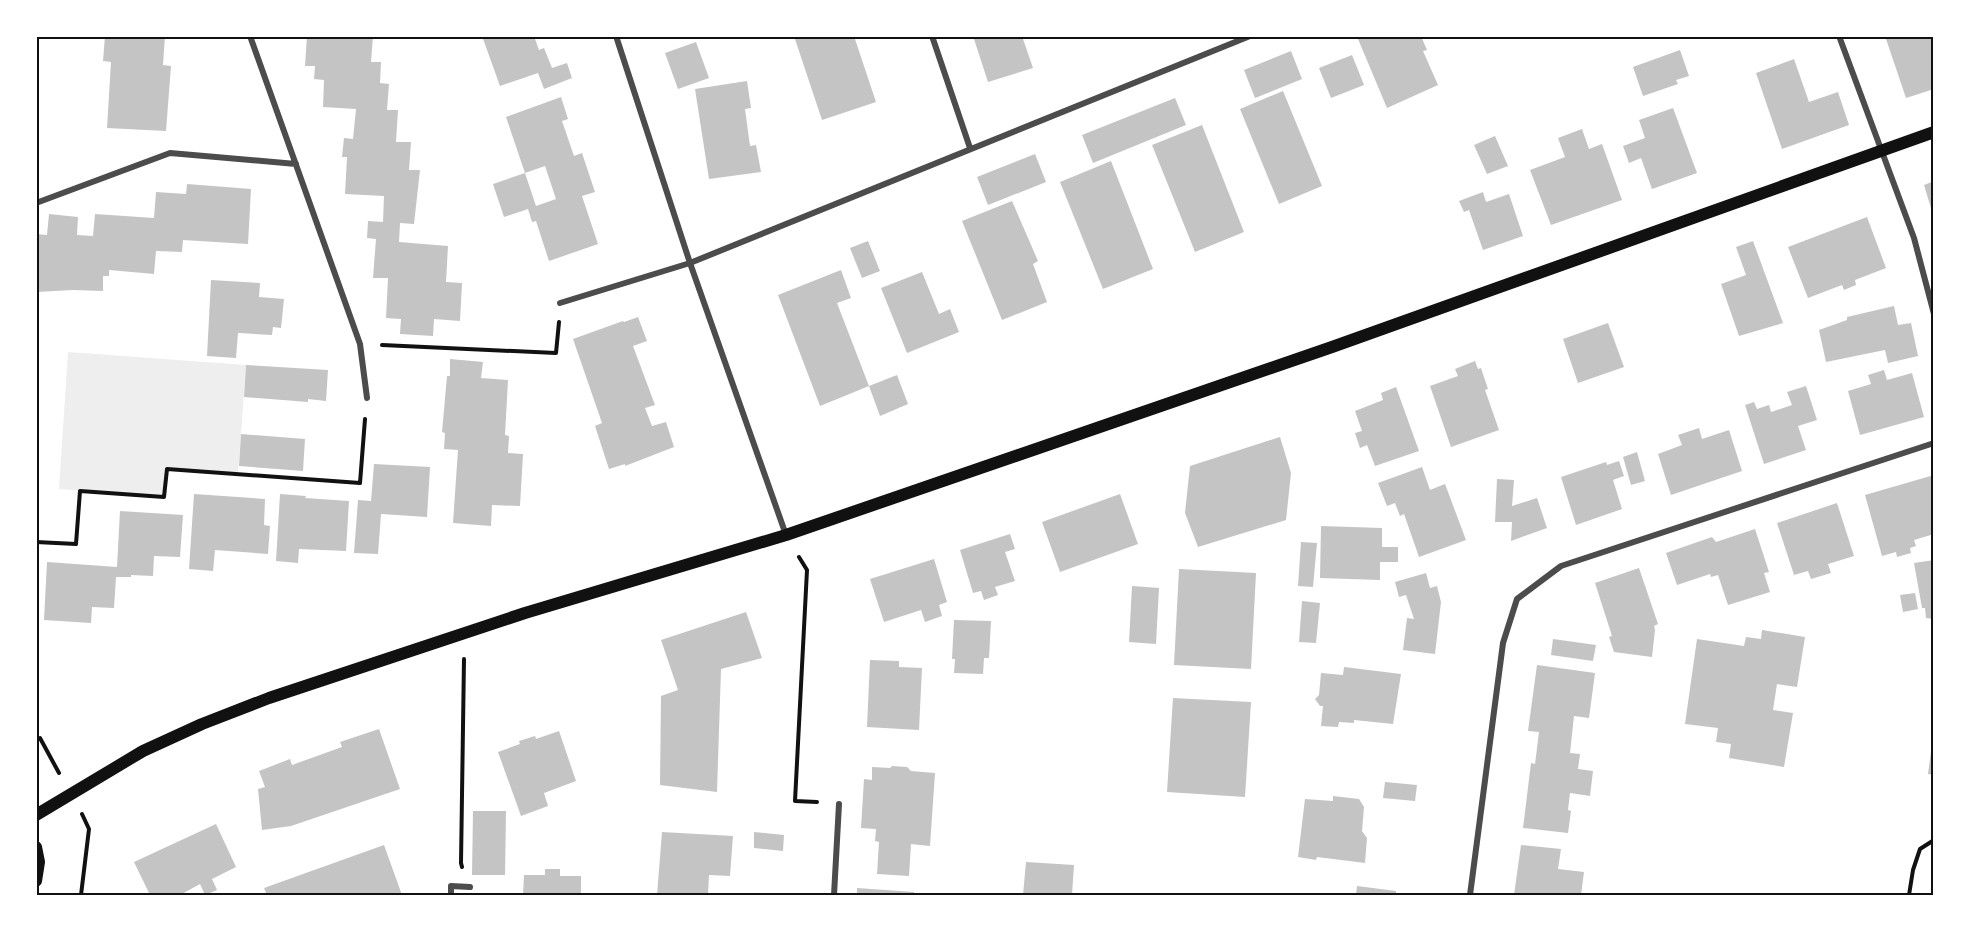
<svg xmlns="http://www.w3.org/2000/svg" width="1970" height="931" font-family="Ubuntu,sans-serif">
	<rect width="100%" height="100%" fill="#fff"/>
	<path fill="#eee" d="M68,352l178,13 -8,109 -71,-5 -3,28 -105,-8z"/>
	<path fill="#c4c4c4" d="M105,36h60l-2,29 8,1 -5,65 -59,-3 4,-66 -8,-1z
		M307,36h66l-2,26h10l-1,21 9,1 -2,26h11l-2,32h15l-2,28h11l-6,54 -14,-1 -1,19 49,4 -2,36 16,1 -2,38 -26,-2 -1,17 -33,-2 1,-15 -15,-1 2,-40h-15l3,-39 -9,-1 1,-17 15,1 1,-26 -39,-2 2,-37h-5l2,-19 9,1 3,-30 -33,-2 1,-27 -10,-1 1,-13h-10z
		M482,36h52l5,14 5,-2 8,20 15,-5 5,15 -28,11 -6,-16 -38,13z
		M794,36h60l22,66 -54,18z
		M973,36h49l11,32 -45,14z
		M1365,36h56l6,14 -4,1 15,34 -51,23 -29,-69z
		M1885,36h49v53l-28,9z
		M696,42l13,36 -31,11 -13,-36z
		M1680,50l9,26 -13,4 2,4 -35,12 -10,-29z
		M1291,51l11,28 -47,19 -11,-28z
		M1352,55l12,30 -33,13 -12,-30z
		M1794,59l15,43 29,-10 11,33 -67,24 -26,-76z
		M747,81l4,27 -6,1 5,37 6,-1 5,27 -52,7 -14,-90z
		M1283,91l39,95 -43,18 -39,-95z
		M561,97l7,22 -6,2 12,35 8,-3 13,39 -13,4 16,48 -49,17 -13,-40 -4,1 -4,-13 -24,8 -11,-33 32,-11 11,33 20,-7 -11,-33 -20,7 -19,-56z
		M1175,98l11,27 -93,38 -11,-28z
		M1673,108l24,65 -45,16 -11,-31 -12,5 -6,-17 22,-8 -6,-18z
		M1202,125l42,107 -49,20 -43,-107z
		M1582,129l7,20 13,-5 20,56 -71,25 -21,-55 35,-13 -7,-19z
		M1495,136l13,30 -21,8 -13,-29z
		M1035,154l11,28 -58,23 -11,-28z
		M1111,161l42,108 -50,20 -43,-107z
		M1934,181v34h-1l-9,-30z
		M187,184l64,5 -3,55 -65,-4 -1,12 -26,-1 -2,23 -45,-4v6h-6v15l-30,-1 -37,2v-58l11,1 2,-21 29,3 -1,18 16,1 2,-22 59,4 2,-26 30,2z
		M1483,192l3,10 23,-8 14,42 -40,14 -14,-40 -5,2 -5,-11z
		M1012,201l26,60 -5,3 14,38 -45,18 -40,-99z
		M1867,217l19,51 -31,12 1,5 -12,5 -2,-5 -34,13 -20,-51z
		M868,241l12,30 -18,7 -12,-30z
		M1753,241l30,82 -44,13 -18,-52 25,-9 -10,-28z
		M841,270l10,28 -14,5 32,83 -49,20 -42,-111z
		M922,272l17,42 11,-5 9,23 -52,21 -26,-65z
		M211,280l49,3 -1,14 25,2 -3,29 -8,-1 -1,8 -34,-2 -2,25 -29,-2z
		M1894,306l4,19 13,-2 7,33 -30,7 -3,-13 -59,12 -7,-32 28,-10v-3z
		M638,317l9,24 -14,5 22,59 -10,3 7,18 14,-4 8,25 -49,19v-2l-16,5 -14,-43 7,-3 -29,-84 50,-18 1,1z
		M1608,323l16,44 -46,16 -15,-44z
		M450,359l33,3 -2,16 27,2 -3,55 4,1 -1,17 15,1 -3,52 -28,-1 -1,21 -38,-3 5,-73 -14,-1 1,-16 -3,-1 5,-56h3z
		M1475,361l3,8 3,-1 7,21 -3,1 14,40 -48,17 -21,-61 28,-10 -3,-7z
		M246,365l82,5 -2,31 -18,-2v3l-64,-5z
		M1884,370l3,10 25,-7 12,44 -64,18 -12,-44 23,-7 -3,-9z
		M897,375l11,29 -28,12 -11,-30z
		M1806,386l11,34 -19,6 8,24 -42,14 -19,-59 9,-3 3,7 12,-4 2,7 21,-7 -5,-13z
		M1396,387l23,64 -44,15 -8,-21 -7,3 -5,-15 7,-2 -7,-20 28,-11 -2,-7z
		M1699,428l3,11 27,-9 13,41 -71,24 -13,-41 24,-9 -4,-10z
		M241,434l64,5 -2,32 -64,-5z
		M1280,437l11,36 -5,47 -88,27 -13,-34 5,-47z
		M1637,452l8,29 -14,4 -8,-28z
		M1619,461l5,15 -11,4 9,29 -46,16 -15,-48 45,-15 1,3z
		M374,464l56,3 -3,50 -46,-3 -3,40 -24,-1 4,-53 13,1z
		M1422,467l8,23 15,-6 21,56 -47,17 -15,-43 -4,2 -5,-13 -8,3 -9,-23z
		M1934,475v59l-20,6 2,6 -6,2 1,5 -14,4 -1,-5 -14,4 -17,-61z
		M1497,479l17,1 -2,26 25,-8 10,30 -36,13 1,-19h-17z
		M194,494l71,5 -1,26 6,1 -2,28 -53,-4 -2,21 -24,-2z
		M280,494l26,2 -1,2 44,3 -3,50 -47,-2 -1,14 -22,-2z
		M1120,494l18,50 -78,28 -18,-50z
		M1837,503l17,53 -26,8 3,9 -20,6 -3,-8 -14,4 -17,-52z
		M120,511l63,4 -3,42 -26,-1 -1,20 -22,-1v2h-15l-2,31 -22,-1 -1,16 -47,-3 3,-58 70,5z
		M1321,526l61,2v19h16v15h-18v18l-60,-2z
		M1755,529l14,43 -5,1 6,19 -42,13 -10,-30 -7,2 -1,-3 -33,11 -11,-32 46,-16 4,5z
		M1010,534l5,15 -10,3 10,29 -20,6 3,8 -14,5 -3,-9 -8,2 -13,-43z
		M1301,542l16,1 -4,44 -15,-1z
		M934,559l13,43 -8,3 3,11 -17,6 -4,-12 -37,12 -14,-43z
		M1934,560v59l-8,-1 -1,-10h-3l-8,-45z
		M1639,568l19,56 -4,2 1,4 -3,27 -38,-5 -5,-15 3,-1 -17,-53z
		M1179,569l77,4 -5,96 -77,-4z
		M1426,573l4,15 7,-2 4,16 -6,52 -32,-4 4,-32 7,1 -8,-24 -7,2 -4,-15z
		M1132,586l27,2 -3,56 -27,-2z
		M1915,593l3,16 -15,3 -3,-17z
		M1302,601l18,2 -4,40 -17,-1z
		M746,612l16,46 -41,11 -4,123 -57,-7 1,-89 17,-6 -17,-50z
		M954,620l37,1 -2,37h-5l-1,16 -29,-1 1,-14h-3z
		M1762,630l43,7 -8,50 -20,-3 -4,26 20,3 -9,54 -55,-9 2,-14 -15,-2 2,-14 -33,-4 12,-85 47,7 2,-9 15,2z
		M1553,639l43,6 -3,16 -42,-6z
		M870,660l29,1v6l23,1 -3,62 -52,-3z
		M1537,665l58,8 -6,45 -15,-2 -4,37 10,1 -2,15 15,2 -3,25 -20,-3 -2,17 3,1 -3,22 -45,-5 8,-65 4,1 4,-32 -11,-1z
		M1344,667l57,7 -8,50 -39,-4v3l-15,-1 -1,5 -17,-1 2,-20h-3l-5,-7 4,-4 2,-22 22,2z
		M1173,698l78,4 -6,95 -78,-5z
		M379,729l21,60 -109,37 -29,4 -4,-41 7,-2 -6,-16 31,-12 2,6 50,-18 -2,-5z
		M559,731l17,50 -32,12 4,13 -27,10 -23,-64 22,-8 -1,-3 16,-5 1,3z
		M1932,744l2,1v30l-6,-1z
		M892,766l15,1 4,4 24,2 -5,73 -19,-2 -2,32 -32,-2 2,-32 -4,-1 1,-12 -15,-1 3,-49 8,1v-13l18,1z
		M1385,782l32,3 -2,16 -32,-3z
		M1333,796l26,3 5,8 -2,24 5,7 -2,25 -48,-6 -1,3 -18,-3 7,-58 28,2z
		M473,811h33l-1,64h-33z
		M216,824l20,43 -24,12 5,11 -12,5 -5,-11 -20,11h-30l-16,-33z
		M662,832l71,4 -3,40 -21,-1 -1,20h-51z
		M754,832l30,3 -1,16 -29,-3z
		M384,845l18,50h-135l-3,-7z
		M1521,845l40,4 -3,20 26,3 -3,23h-67z
		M1026,862l48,3 -2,30h-49z
		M545,869h15v7h21v19h-58l1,-20h21z
		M1357,886l39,5v4h-40z
		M857,888l57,4v3h-57z"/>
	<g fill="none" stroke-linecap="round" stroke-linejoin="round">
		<path stroke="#111" stroke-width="4" d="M382,345l174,8 3,-31
			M36,542l40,2 4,-53 84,6 3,-28 193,14 5,-64
			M799,557l8,13 -12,231 22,1
			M36,740l4,-2 19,35
			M462,867l-1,-4 3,-204
			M81,895l8,-66 -7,-15
			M1909,895l4,-25 7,-21 14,-9"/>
		<path stroke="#4c4c4c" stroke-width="6" d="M250,36l110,308 7,54
			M616,36l74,227 96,272
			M932,36l38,112
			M1839,36l75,202 20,76
			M36,203l134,-50 126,11
			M560,303l130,-40 560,-227
			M451,895v-9l19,1
			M834,895l5,-91
			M1470,895l33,-252 14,-44 44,-33 373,-123"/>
		<path stroke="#111" stroke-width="12" d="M36,815l107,-64 59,-27 67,-26 256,-85 261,-78 546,-188 602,-215
			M36,847l3,15 -3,19"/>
	</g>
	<rect width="1970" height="931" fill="none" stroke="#ffffff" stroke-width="75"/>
	<rect x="38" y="38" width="1894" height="856" fill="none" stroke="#111" stroke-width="2"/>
</svg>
